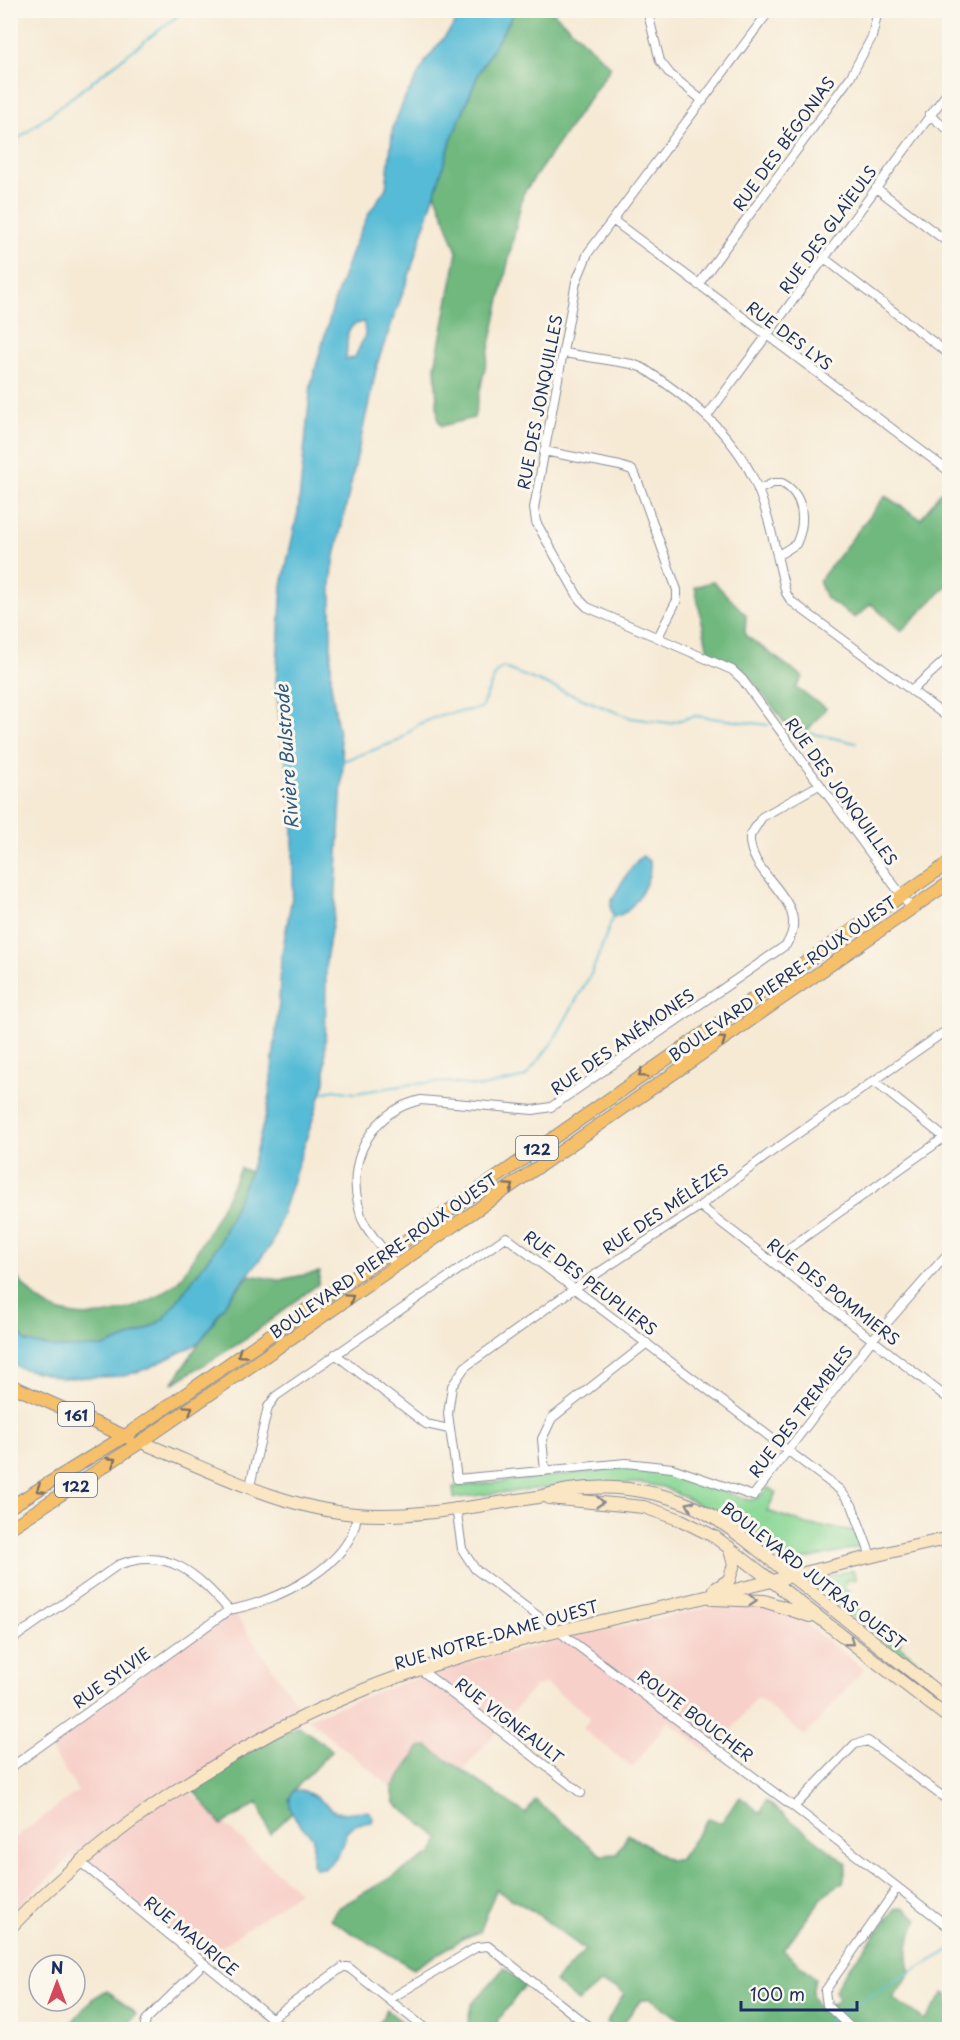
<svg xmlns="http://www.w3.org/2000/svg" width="960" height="2040" font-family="'Playpen Sans',sans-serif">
	<rect width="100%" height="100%" fill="#fbf7ec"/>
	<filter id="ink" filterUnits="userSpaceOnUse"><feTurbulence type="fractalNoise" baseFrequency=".0167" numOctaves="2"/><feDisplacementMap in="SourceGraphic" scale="12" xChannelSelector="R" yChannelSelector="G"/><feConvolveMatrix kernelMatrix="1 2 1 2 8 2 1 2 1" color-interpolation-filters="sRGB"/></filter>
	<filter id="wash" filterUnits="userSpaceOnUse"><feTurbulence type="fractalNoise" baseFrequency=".008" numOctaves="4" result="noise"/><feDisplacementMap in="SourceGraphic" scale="24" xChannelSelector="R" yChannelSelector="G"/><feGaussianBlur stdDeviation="1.35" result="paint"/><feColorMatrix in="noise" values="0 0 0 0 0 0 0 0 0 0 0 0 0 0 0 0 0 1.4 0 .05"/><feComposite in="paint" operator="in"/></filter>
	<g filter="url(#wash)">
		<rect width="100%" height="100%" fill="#f6ead5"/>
		<path fill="#f7d0c9" d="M752,1604l31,7 19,9 62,49 -59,67 -48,-39 -45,58 -44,-34 -35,47 -50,-39 8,-12 -45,-33 -12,3 -71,84 -36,-25 -7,1 -28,41 -85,-70 -120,72 112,102 -97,68 -131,-103 -60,56v-72l67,-50 -30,-46 183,-137 76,110 127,-47 155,-38 128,-27z"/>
		<path fill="#8ad795" stroke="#52837a" stroke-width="1.5" d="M623,1468l49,5 76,27 8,-1 12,-11 8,4 -9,19 43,14 47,6 3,16 -74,17 -92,-62 -31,-15 -22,-4 -60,1 -127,14 -1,-11z
			M853,1570l3,9 -10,1 -2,9 6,2 -5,6 56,45 -4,2 41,33 11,5v12l-131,-104 -3,-6 3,-5z"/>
		<path fill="#6fb87e" stroke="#45746e" stroke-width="1.5" d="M515,11h37l59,56 -88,127 -49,224 -32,8 -4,-6 -3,-53 22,-115 -22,-60 17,-54 27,-65z
			M940,492l9,8v84l-48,47 -30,-27 -16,14 -29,-20 -7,-17 66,-85 36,23z
			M713,581l33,34 -1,20 58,42 -7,11 30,20 -27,33 -56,-72 -35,-17 -13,-65z
			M240,1168l10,4 -31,72 -54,74 -21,13 -41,16 -45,1 -32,-6 -15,-20 -1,-54c13,18 27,35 48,43 37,13 88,-3 117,-27 7,-5 11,-16 16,-23 19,-31 35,-60 49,-93z
			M320,1272l-2,12 -75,57 -71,43 55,-83 23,-26 28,5z
			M299,1726l33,24 -39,41 -4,9 3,13 -22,21 -12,-31 -37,22 -30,-38 63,-39z
			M427,1746l99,68 9,-14 66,55 16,-1 11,-20 41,26h10l30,-42 12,5 19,-26 21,16 5,-12 81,63 -4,18 -18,12 -42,56 32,28 -3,16 8,17 19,-11 -4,-9 5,-11 55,-71 8,-2 15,12c-9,19 -14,32 -7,54l-18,25 32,22 19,-27 5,3v33h-256l-43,-31 -9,2 -22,29 -13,-6 18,-29 -6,-6 -18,-5 -22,19 -23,-20 30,-32 -52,-39 -37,-21 -16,42 -16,6 -51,31c-27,-19 -56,-31 -83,-50l8,-11 95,-55 7,-14 -45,-36 -3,-15 28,-41z
			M504,1968l21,17 -26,34 -2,10h-30l4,-24z
			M107,1990l29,24 -11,15h-59l26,-30z
			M387,2010l24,19h-36z"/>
		<path fill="#57bbd6" stroke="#39759a" stroke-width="1.5" fill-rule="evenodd" d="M465,11h50l-36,61 -27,66 -43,138 -31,85 -43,195 -4,27v101l12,77 -8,147 -9,52 -1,122 -53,162 -45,57 -28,42 -50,25 -25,8 -61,2 -43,-10 -9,-6v-40l15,20 32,6 45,-1 42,-16 20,-13 54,-74 31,-72 18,-65 11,-104 2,-44 12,-68v-85l-13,-80 -4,-43 6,-98 16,-73 13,-128 23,-81 19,-55 16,-35 17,-25 7,-61 12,-29 22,-39zM364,322l1,13 -10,22 -9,3 2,-28 5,-7z
			M643,856l7,6c2,19 -18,53 -37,55 -1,-5 -3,-9 -2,-14 4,-10 23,-43 32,-47z
			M301,1790c15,4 22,14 34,21 10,5 23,-2 35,1l3,6 -1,4 -15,2 -11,7c0,13 -9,29 -22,37h-9l-3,-4 1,-26c-12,-14 -31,-27 -20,-47z"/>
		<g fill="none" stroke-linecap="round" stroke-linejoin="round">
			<path stroke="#57bbd6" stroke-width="2" d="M10,145l175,-135
				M783,727l73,16
				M340,762l58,-21 21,-17 22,-9 40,-7 15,-35 6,-6 129,51 38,5 26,-7 73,9
				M322,1093l12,-3 21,3 58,-9 31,-2 38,5 43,-10 27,-34 40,-71 21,-55
				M840,2013l110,-63
				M812,2030l23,-14"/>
		</g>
	</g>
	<g filter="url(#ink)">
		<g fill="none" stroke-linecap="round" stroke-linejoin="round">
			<g stroke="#888c9a" stroke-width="10">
				<path id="street" d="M647,10l13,51 10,13 33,27
					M770,10l-182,243 -12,29 -42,226 2,14 44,78 7,7 145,63 10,9 169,229
					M929,115l21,16
					M876,188l74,56
					M614,221l336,251
					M824,258l126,97
					M698,285l153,-209 21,-39 6,-27
					M564,353l68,11 11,4c43,28 88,63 110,110 17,36 23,77 33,115l5,8 159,118
					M707,416l243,-327
					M544,451l76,15 12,4 5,9 40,111v10l-19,37
					M758,490l15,-7h9c23,12 24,40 14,61l-19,12
					M911,691l39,-35
					M950,1028l-180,125 -70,53 -125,82 -110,79 -13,19 -4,28 9,65 169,-16 46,5 81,28 119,-156 78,-89
					M875,1082l74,59
					M700,1206l250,194
					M771,1261l174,-124
					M396,1266c-10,-15 -25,-29 -33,-45 -3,-5 -3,-13 -5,-18 -11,-46 16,-93 63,-103l112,10 18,-3 235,-162c29,-44 -39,-68 -36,-109l12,-19 57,-32
					M335,1354l91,70 23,5
					M545,1471l-3,-32 10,-21 95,-75
					M250,1486l18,-79 8,-11 230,-159 334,253 12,15 19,51
					M456,1507l6,42 13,20 319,238 156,121
					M10,1641l108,-76c50,-19 79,9 111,45 46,-8 124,-44 128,-96
					M421,1670l160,123
					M10,1768l219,-158
					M794,1807l61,-63 13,-3 82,61
					M80,1862l206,168
					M390,1999l87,-52 11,-1 105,84
					M272,2018l71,-51h5l79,63
					M144,2030l2,-10 57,-56
					M853,2030l-26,-25 -2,-14 72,-103"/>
			</g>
			<g stroke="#888c9a" stroke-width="14">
				<path id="secondary" d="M141,1442c69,28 140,66 215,72 58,5 125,-9 182,-17 10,-2 20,-5 31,-7 38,-6 80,-1 116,13 23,9 42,23 62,38l203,161
					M549,1498l95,9 37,13 34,17 235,182
					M715,1589l14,-9 5,-16 -5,-17
					M713,1599l51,2 46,15
					M10,1928c93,-98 231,-189 356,-239 90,-36 187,-57 280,-78 102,-23 202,-50 304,-73"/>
			</g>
			<g stroke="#888c9a" stroke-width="14">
				<path id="primary" d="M10,1385l119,53
					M10,1507l115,-71 825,-574
					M10,1528l131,-86 809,-560"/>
			</g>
			<use href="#street" stroke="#fff" stroke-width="8"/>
			<use href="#secondary" stroke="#fbe6c4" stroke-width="12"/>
			<use href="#primary" stroke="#f6c06b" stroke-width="12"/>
		</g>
		<defs><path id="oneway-chevron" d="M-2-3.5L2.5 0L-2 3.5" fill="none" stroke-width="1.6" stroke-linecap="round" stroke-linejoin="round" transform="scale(1.5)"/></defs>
		<g stroke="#7e7064">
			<use href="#oneway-chevron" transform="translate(722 1040) rotate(-35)"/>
			<use href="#oneway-chevron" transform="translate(642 1074) rotate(145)"/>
			<use href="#oneway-chevron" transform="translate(510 1187) rotate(-35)"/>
			<use href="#oneway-chevron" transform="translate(350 1298) rotate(-35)"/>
			<use href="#oneway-chevron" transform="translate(241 1354) rotate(145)"/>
			<use href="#oneway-chevron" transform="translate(189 1409) rotate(-35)"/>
			<use href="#oneway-chevron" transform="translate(112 1461) rotate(-33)"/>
			<use href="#oneway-chevron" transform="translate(40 1489) rotate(148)"/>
		</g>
		<g stroke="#8b8a91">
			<use href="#oneway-chevron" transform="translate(600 1502) rotate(3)"/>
			<use href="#oneway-chevron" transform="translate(690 1505) rotate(-157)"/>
			<use href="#oneway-chevron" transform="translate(753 1600) rotate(4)"/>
			<use href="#oneway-chevron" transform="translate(850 1642) rotate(38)"/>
		</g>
	</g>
	<g text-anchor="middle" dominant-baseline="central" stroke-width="6" stroke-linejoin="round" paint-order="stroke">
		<g fill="#fbf7ec" stroke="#5e6b89" stroke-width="1.5">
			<rect x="516" y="1136" width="42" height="24" rx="4.5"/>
			<rect x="58" y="1402" width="36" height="24" rx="4.5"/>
			<rect x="55" y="1473" width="42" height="24" rx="4.5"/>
		</g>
		<g font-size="15" font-weight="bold" fill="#1b2f5e">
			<text x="537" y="1148">122</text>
			<text x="76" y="1414">161</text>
			<text x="76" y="1485">122</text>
		</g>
		<g font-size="16" fill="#1b2f5e" stroke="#fbf7ec">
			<text transform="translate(783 143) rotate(-54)">RUE DES BÉGONIAS</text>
			<text transform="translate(827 229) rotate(-54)">RUE DES GLAÏEULS</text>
			<text transform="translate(790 335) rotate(37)">RUE DES LYS</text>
			<text transform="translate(539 402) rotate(-79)">RUE DES JONQUILLES</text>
			<text transform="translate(842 791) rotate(54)">RUE DES JONQUILLES</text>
			<text transform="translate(782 978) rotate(-35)">BOULEVARD PIERRE-ROUX OUEST</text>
			<text transform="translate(622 1041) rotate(-35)">RUE DES ANÉMONES</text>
			<text transform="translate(665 1208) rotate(-34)">RUE DES MÉLÈZES</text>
			<text transform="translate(383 1255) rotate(-35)">BOULEVARD PIERRE-ROUX OUEST</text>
			<text transform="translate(591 1282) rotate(37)">RUE DES PEUPLIERS</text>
			<text transform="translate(834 1291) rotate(38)">RUE DES POMMIERS</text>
			<text transform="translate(800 1411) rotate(-53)">RUE DES TREMBLES</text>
			<text transform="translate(814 1575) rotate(38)">BOULEVARD JUTRAS OUEST</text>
			<text transform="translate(496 1634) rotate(-16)">RUE NOTRE-DAME OUEST</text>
			<text transform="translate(111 1677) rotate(-36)">RUE SYLVIE</text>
			<text transform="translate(696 1715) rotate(37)">ROUTE BOUCHER</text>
			<text transform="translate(510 1720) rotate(37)">RUE VIGNEAULT</text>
			<text transform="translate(192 1935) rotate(39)">RUE MAURICE</text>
		</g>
		<g font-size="18" font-style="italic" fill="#2d5982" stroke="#fbf7ec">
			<text transform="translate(286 757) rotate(-94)">Rivière Bulstrode</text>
		</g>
	</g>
	<rect width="960" height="2040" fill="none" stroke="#fbf7ec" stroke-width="36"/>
	<g transform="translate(57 1983)"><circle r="28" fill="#fbf7ec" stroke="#a1a7b3" stroke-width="1.5"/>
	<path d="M0-4.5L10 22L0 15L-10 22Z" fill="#d1495b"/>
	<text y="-9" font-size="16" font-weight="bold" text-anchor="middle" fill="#1b2f5e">N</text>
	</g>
	<path d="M741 2001v9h116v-9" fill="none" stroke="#1b2f5e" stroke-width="3"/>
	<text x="750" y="2001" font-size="18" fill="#1b2f5e" stroke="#fbf7ec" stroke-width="4.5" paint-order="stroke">100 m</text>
</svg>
